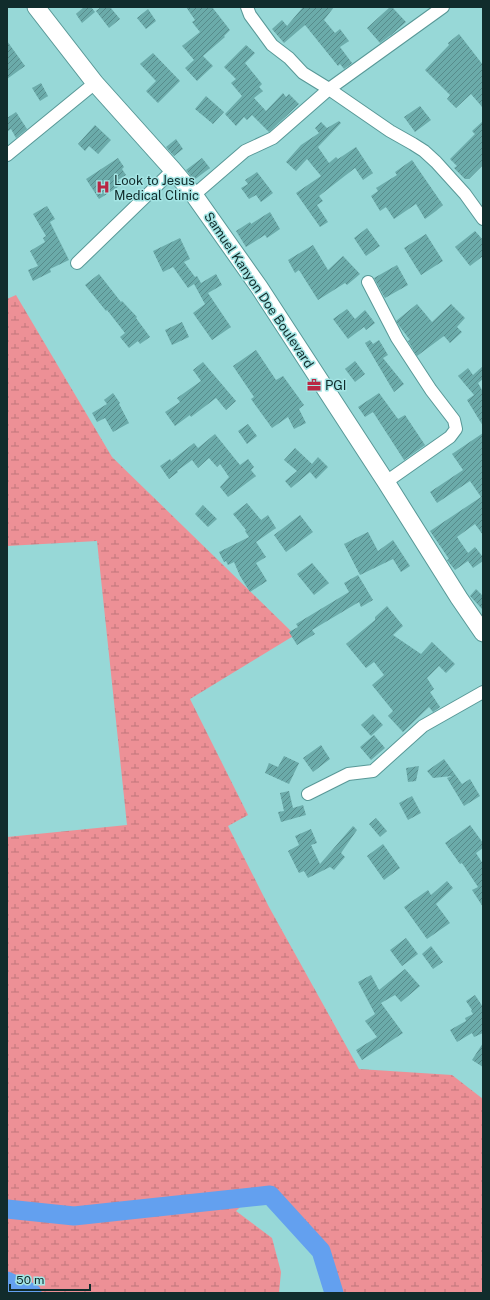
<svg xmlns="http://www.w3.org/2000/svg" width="490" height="1300" font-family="'Public Sans',sans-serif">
	<defs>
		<pattern id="wetland-marsh" width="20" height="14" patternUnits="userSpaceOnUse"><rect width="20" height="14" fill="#ed9096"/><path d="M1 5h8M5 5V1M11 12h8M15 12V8" fill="none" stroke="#bf767b"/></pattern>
		<pattern id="building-hatch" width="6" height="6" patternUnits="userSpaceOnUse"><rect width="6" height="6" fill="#6babaa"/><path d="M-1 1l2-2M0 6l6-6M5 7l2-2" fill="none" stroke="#578b8b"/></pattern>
	</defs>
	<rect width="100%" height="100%" fill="#97d8d7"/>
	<path fill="url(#wetland-marsh)" d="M16,295l96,162 183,178 -105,64 58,116 -20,11 41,81 90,162 93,6 31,24v194h-155l-25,-65 -45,-38 -22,21 36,27 9,34 -2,21h-272v-456l120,-12 -30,-284 -90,5v-247z"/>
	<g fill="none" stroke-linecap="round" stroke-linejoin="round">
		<path stroke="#63a0ef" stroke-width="19" d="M7,1209l67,7 196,-21 51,56 13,42
			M7,1281l25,12"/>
	</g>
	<path fill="url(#building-hatch)" d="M84,7h7l4,5 -13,11 -6,-9z
		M101,7h9l10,12 -11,9 -13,-17z
		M186,7h26l18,23 -6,6 1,1 -22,19 10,10 -16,15 -12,-13 9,-8 -12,-14 18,-14 -8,-10 3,-2z
		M303,7h31l-10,13 11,13 5,-4 9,12 -9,6 12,16 -8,6 -4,-5 -2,2 -33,-41 -21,18 -12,-14 10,-9 5,6z
		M390,7h2l14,15 -15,13 -11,8 -13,-15z
		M148,9l8,12 -10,8 -9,-11z
		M459,34l24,31v43l-12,-14 -15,14 -9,-9 3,-4 -25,-25 24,-25 -1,-2z
		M7,41l18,25 -18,13z
		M246,45l9,8 -10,10 17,21 -3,3 4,4 -9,7 12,13 17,-18 3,4 3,-3 10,10 -30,28 -17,-17 -5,5 -3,-3 -8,9 -11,-12 17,-18 -11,-13 5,-4 -12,-12z
		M153,53l27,28 -22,22 -12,-12 10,-10 -16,-17z
		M41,83l7,13 -8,5 -8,-13z
		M206,96l18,16 -11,12 -18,-15z
		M420,106l11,14 -16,12 -11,-15z
		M16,112l11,17 -11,9 -5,-9 -4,3v-14z
		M339,121l2,2 -23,24 11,16 7,-6 2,2 18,-12 17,26 -10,7 -8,-12 -36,28 4,5 -6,4 11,17 -8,5 -24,-34 25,-17 -14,-17 -11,12 -10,-9 15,-17 18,-12 -4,-5 6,-6 6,6z
		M483,121v44l-14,14h-4l-11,-11 3,-2 -7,-7 25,-25 -3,-3z
		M95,125l16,15 -13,14 -9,-8 -4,5 -7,-7z
		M176,139l7,10 -9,7 -8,-9z
		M118,158l6,9 -2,2 4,6 -8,5 3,5 -22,14 -13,-20z
		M202,158l8,10 -16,12 -8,-10z
		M412,160l31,45 -7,6 -11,8 -9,-15 -22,15 -8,-12 -6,4 -9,-15 7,-5 -2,-3 21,-13 -2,-3z
		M257,172l16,21 -12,9 -5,-7 -7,4 -8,-11 7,-4 -3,-4z
		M47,206l8,13 -5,3 19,38 -19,9 1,3 -18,9 -5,-11 10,-4 -8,-15 15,-9 -2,-4 3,-2 -13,-22z
		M270,212l10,17 -13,9 -2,-3 -19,12 -10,-16 14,-9 1,2z
		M367,228l13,18 -14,10 -12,-18z
		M475,231l8,9v16l-13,10 -15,-19z
		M426,234l17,27 -22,14 -17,-27z
		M180,238l10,21 -6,3 11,15 2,-1 4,7 15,-9 6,11 -14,8 23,34 -19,13 -19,-27 12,-9 -11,-20 -6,4 -15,-21 -10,5 -10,-21z
		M313,245l15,25 15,-14 17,18 -13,11 -2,-2 -27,17 -19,-30 -4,3 -7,-13z
		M397,265l11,20 -23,13 -11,-20z
		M99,274l22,28 1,-1 15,16 -1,1 14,19 -10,7 -2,-3 -9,7 -9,-11 5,-4 -18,-23 -1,1 -21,-26z
		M417,304l15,18 19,-18 14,14 -8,9 5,5 -12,11 -6,-7 -27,20 -9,-15 2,-1 -10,-13 -4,-6z
		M347,309l8,10 10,-9 10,13 -9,7 -2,-3 -16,12 -15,-20z
		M182,322l7,15 -17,8 -7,-15z
		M370,340l3,4 6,-4 9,15 -5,3 21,26 -10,8 -29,-49z
		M256,350l20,30 7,-4 21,29 -5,4 7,14 -12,6 -6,-12 -16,11 -21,-29 3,-2 -21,-31z
		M355,361l10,13 -10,8 -10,-13z
		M203,362l33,39 -10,9 -10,-12 -25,19 -1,-2 -15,11 -10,-14 15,-10 -3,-4 24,-17 -8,-11z
		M483,366v13l-5,4 4,7h1v36l-16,-26 7,-5 -16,-19 10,-8 5,7z
		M113,393l7,10 -1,1 10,19 -16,9 -8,-14 -8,4 -5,-9 15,-9 -3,-4z
		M379,393l19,26 7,-4 20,30 -21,15 -31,-48 -8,5 -7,-10z
		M248,424l9,12 -10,8 -9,-13z
		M483,433v102l-8,-11 -18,13 11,16 7,-6 8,10v4l-10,7 -5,-7 -13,9 -8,-10 2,-1 -19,-28 51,-34 -11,-16 -33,22 -7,-11 33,-22 -11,-16z
		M215,434l25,31 8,-6 6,8 -3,3 5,6 -28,21 -8,-10 9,-10 -9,-13 -3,3 -8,-9 -11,10 -6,-8 -15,11 1,1 -9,7 -9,-13 10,-7 1,2 23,-18 4,5z
		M295,448l17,16 6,-7 10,10 -12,12 -6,-7 -19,16 -6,-7 12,-10 -13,-11z
		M247,503l14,17 7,-5 8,13 -20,14 10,15 -10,6 11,18 -17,11 -10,-16 -6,-14 -6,3 -2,-4 -2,1 -5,-10 30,-15 -4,-6 1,-1 -13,-16z
		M203,505l14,14 -9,8 -13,-13z
		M300,515l13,17 -27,20 -12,-17z
		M368,532l10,19 15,-11 17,26 -9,6 -8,-13 -33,16 -16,-31z
		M312,563l17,20 -15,12 -17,-21z
		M358,575l15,25 -12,7 -2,-5 -47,28 3,4 -18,11 -8,-13 9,-5 -2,-3 53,-32 -5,-9z
		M476,589l7,7v14l-13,-14z
		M387,606l16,20 -10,9 28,19 11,-12 23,22 -9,9 -7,-7 -12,12 7,11 -4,3 10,15 -7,5 -4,-5 -26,25 -15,-16 5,-5 -21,-26 12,-10 -10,-13 -8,6 -20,-24 29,-24v-3z
		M373,714l10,11 -12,11 -10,-11z
		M374,735l11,13 -14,12 -11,-13z
		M321,745l9,14 -17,13 -10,-14z
		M284,756l15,7 -10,21 -24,-11 4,-10 9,4z
		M444,759l18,25 8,-5 10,17 -16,10 -17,-28 5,-2 -19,2 -6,-7z
		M419,766l-3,15 -8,1 -2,-14z
		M289,791l4,17 10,-3 3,10 -25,7 -3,-10 6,-1 -4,-18z
		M412,796l9,17 -13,7 -9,-17z
		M376,818l11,13 -7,6 -11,-13z
		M470,825l13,18v5l-7,5 7,11v43l-11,-17 6,-3 -16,-24 -2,1 -15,-21z
		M353,826l4,4 -16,23 4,4 -11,13 -4,-3 -22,11 -4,-7 -5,2 -11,-22 11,-6 -4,-9 16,-7 6,14 -6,2 9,19z
		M383,844l17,24 -16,12 -17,-24z
		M447,881l6,7 -17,16 14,19 -23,16 -23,-32 24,-17 3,5z
		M406,938l12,16 -16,12 -12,-16z
		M431,946l12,16 -10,7 -11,-15z
		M405,969l15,17 -19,16 -6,-7 -14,8 22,30 -41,27 -6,-10 21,-13 -12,-16 10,-7 -17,-32 13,-7 8,15z
		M475,995l8,12v26l-9,4 -2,-4 -15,9 -7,-12 16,-9 -1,-3 8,-4 -2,-3 1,-1 -6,-9z
		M483,1043v24l-11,-7z"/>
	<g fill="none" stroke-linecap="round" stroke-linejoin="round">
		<g stroke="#589897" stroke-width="14">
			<path id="street" d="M247,7l3,8 22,30 17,13 14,15 26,16 61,42 23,13 11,7 12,11 29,32 18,25
				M7,155l88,-72
				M194,195l51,-44 28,-13 56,-49 114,-82
				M77,263l96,-93
				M368,282l29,56 34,52 23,30 2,9 -6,8 -64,45
				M308,794l40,-20 25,-3 50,-45 60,-34"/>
		</g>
		<g stroke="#589897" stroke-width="19">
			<path id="secondary" d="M36,7l59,76 78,87 21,25 65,92 127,195 73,116 24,35"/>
		</g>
		<use href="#street" stroke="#fff" stroke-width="12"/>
		<use href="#secondary" stroke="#fff" stroke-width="17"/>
	</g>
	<defs>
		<g id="hospital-bare" transform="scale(1.08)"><path d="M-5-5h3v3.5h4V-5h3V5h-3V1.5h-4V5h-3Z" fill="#b92744" stroke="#a4e5e4" stroke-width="2.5" paint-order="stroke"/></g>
		<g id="office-bare" transform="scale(1.08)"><path d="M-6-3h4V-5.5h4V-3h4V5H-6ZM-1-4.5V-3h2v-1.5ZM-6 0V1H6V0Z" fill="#b92744" stroke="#a4e5e4" stroke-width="2.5" paint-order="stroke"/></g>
	</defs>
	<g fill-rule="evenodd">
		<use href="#hospital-bare" x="103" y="187"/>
		<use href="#office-bare" x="314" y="385"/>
	</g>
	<g text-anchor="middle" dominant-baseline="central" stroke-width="3" stroke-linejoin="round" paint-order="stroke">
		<g font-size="13" fill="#112c2c" stroke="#a4e5e4" text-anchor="start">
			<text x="114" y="180">Look to Jesus<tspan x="114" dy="15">Medical Clinic</tspan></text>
			<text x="325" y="385">PGI</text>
		</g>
		<g font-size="13" fill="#112c2c" stroke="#a4e5e4">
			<text transform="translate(259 290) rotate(56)">Samuel Kanyon Doe Boulevard</text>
		</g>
	</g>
	<rect width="490" height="1300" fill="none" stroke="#112c2c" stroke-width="16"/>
	<path d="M10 1284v6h80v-6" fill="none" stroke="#112c2c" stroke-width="2"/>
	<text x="16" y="1284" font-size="12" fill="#112c2c" stroke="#a4e5e4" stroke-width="3" paint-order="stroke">50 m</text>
</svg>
